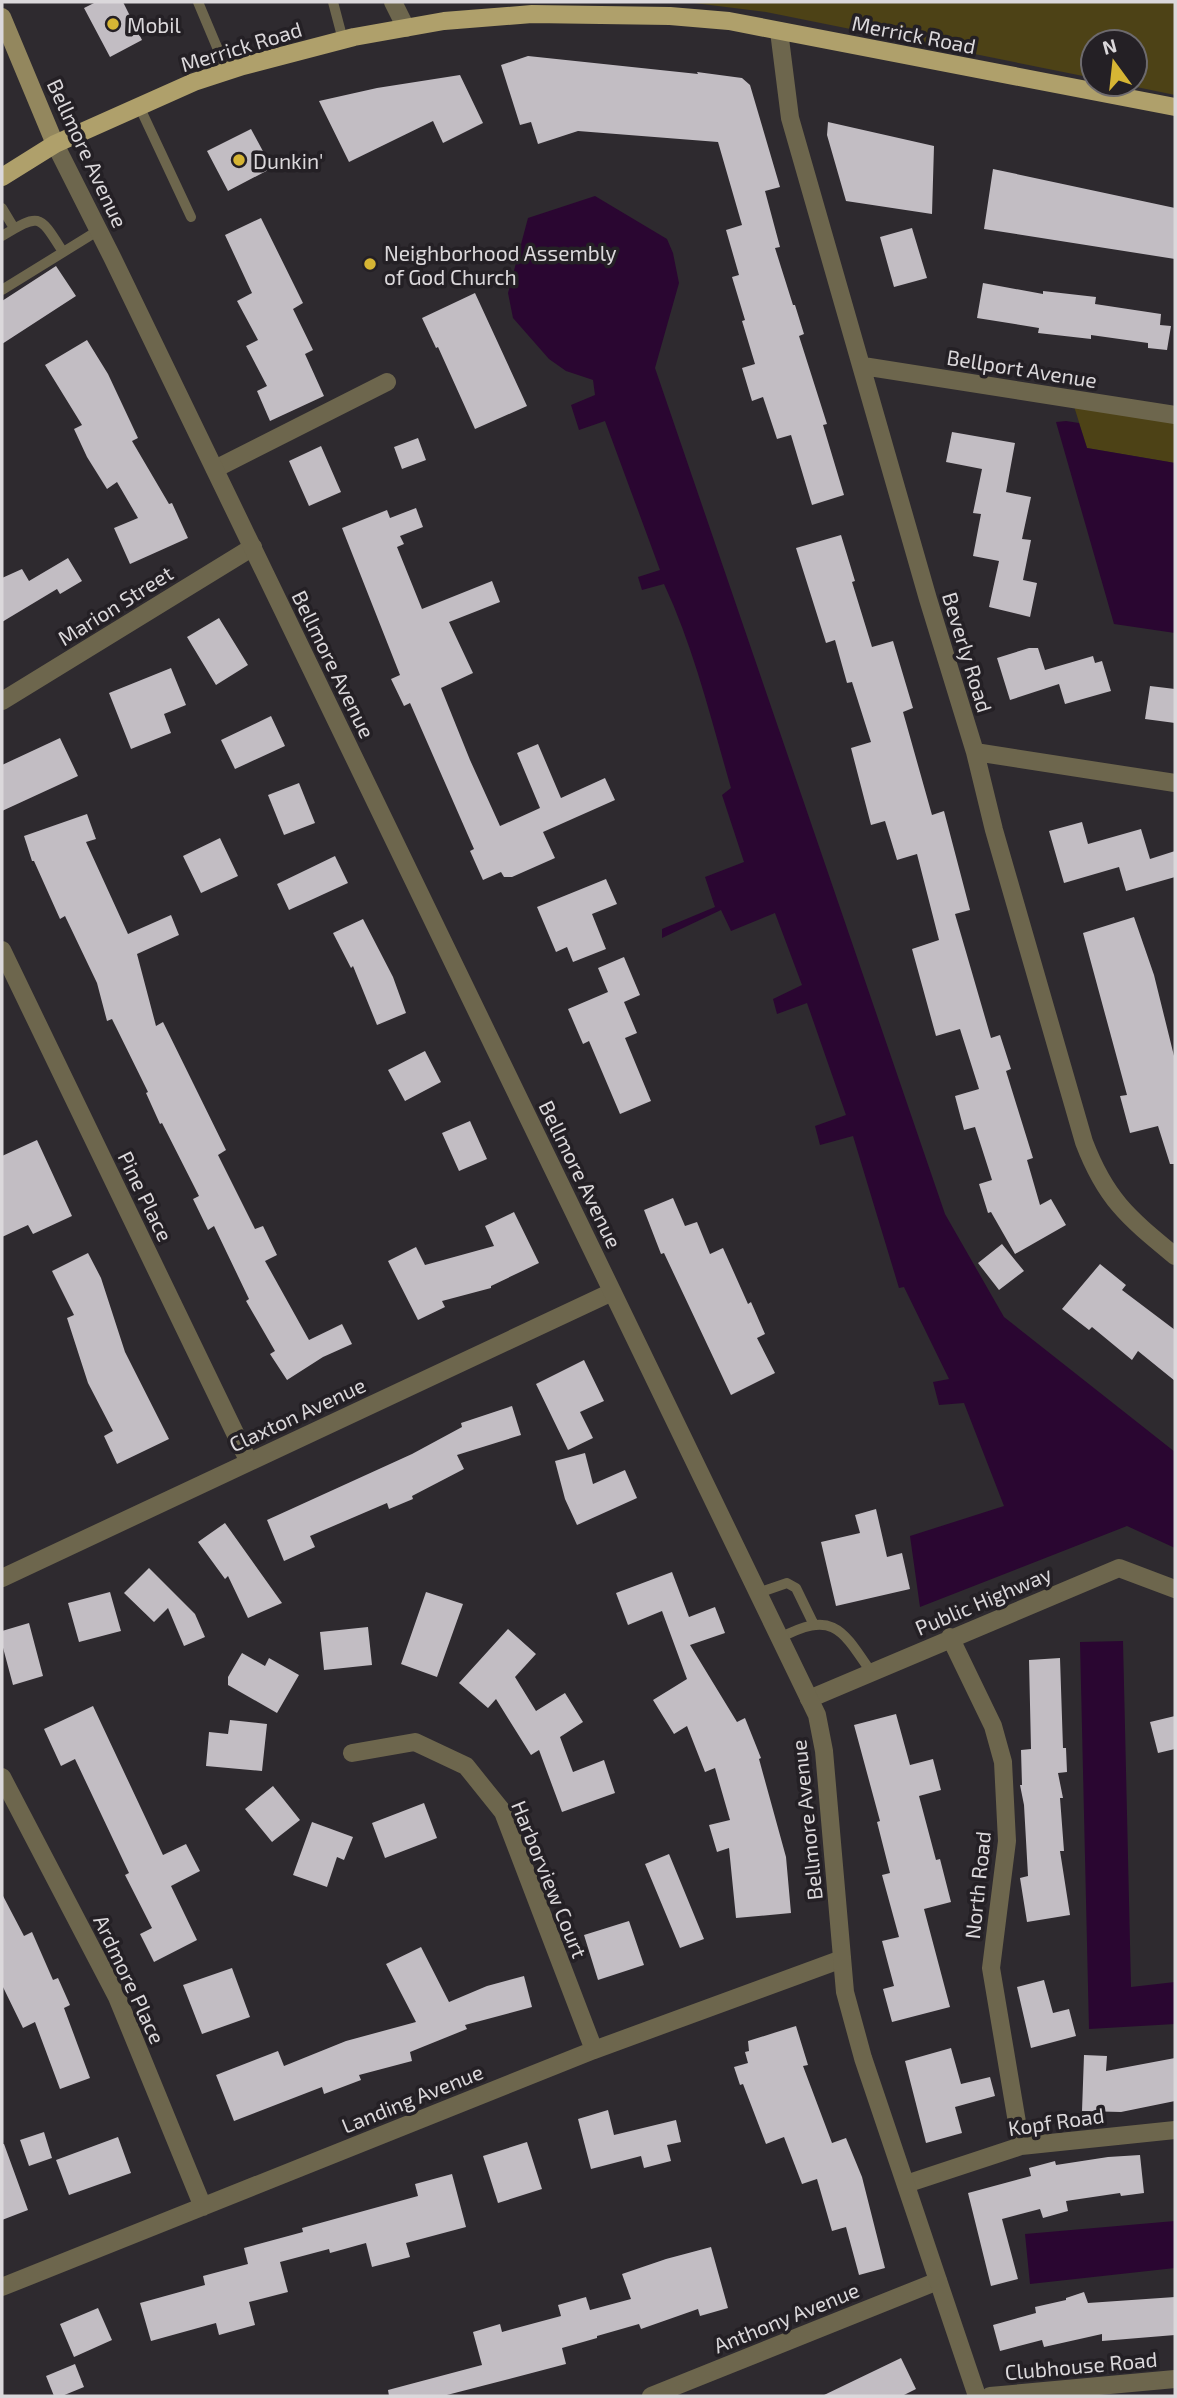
<svg xmlns="http://www.w3.org/2000/svg" width="1177" height="2398" font-family="'Exo 2',sans-serif">
	<rect width="100%" height="100%" fill="#2e2a2f"/>
	<path fill="#4d4216" d="M686,2h489v93l-53,-11h13v-42h-42v36l-327,-66z
		M1073,403l102,16v44l-88,-15z"/>
	<path fill="#2a0631" d="M595,196l72,43 6,14 6,30 -24,85 290,846 59,103 171,135v96l-48,-22 -207,81 -10,-71 94,-30 -40,-103 -25,2 -6,-23 16,-3 -45,-92 -5,1 -46,-152 -33,9 -5,-19 31,-11 -39,-112 -30,11 -4,-15 29,-14 -27,-72 -44,18 -10,-21 -59,28v-9l53,-22 -10,-30 39,-15 -22,-67 9,-7c-20,-69 -37,-140 -67,-204l-22,6 -4,-13 22,-7 -55,-149 -26,9 -8,-25 24,-10 -2,-15 -27,-9 -17,-12 -36,-41 -5,-25 20,-75z
		M1066,421l13,2 8,25 88,15v170l-61,-9 -58,-202z
		M1123,1641l8,346 44,-5v42l-86,5 -9,-387z
		M1175,2221v47l-145,16 -5,-50z"/>
	<path fill="#c2bdc3" d="M96,2h27l19,38 -32,17 -26,-49z
		M528,56l170,18 -1,-2 45,6 8,7 30,102 -15,4 15,56 -5,1 18,57h2l9,29 -5,2 28,88 -4,1 21,70 -32,10 -21,-70 -14,4 -14,-42 -11,4 -10,-33 13,-4 -13,-43 3,-1 -13,-43 7,-2 -13,-45 16,-5 -24,-83 -140,-11 -40,13 -7,-22 -11,3 -19,-60z
		M460,75l23,48 -40,20 -10,-22 -84,41 -30,-61 58,-13z
		M828,122l106,24 -2,68 -86,-13 -19,-66z
		M251,129l21,39 -44,23 -21,-40z
		M993,169l182,39v51l-191,-30z
		M261,218l42,85 -10,6 20,41 -8,4 19,42 -54,25 -13,-30 10,-5 -21,-40 12,-6 -21,-39 15,-8 -27,-58z
		M912,228l15,50 -33,9 -14,-50z
		M56,266l20,30 -74,48v-43z
		M983,283l60,11v-3l53,6 -1,7 66,10 -1,11 11,1 -4,24 -19,-2v-5l-57,-8v4l-53,-6 1,-5 -62,-10z
		M475,293l52,113 -52,23 -37,-82 -2,1 -14,-30z
		M87,340l21,34 30,64 -6,3 37,63 3,-1 16,35 -58,26 -16,-36 24,-10 -21,-36 -10,7 -20,-32 -13,-28 8,-4 -37,-60z
		M952,432l63,11 -9,49 25,5 -9,42 9,1 -8,40 14,3 -7,34 -41,-10 10,-46 -26,-5 8,-42 -8,-1 9,-44 -36,-7z
		M418,438l8,22 -24,9 -8,-22z
		M321,446l20,46 -32,14 -20,-45z
		M416,508l7,19 -23,9 4,8 -7,3 25,62 70,-28 8,21 -51,20 24,51 -32,15 29,72 30,66 40,-18 -23,-55 21,-9 23,54 44,-20 10,22 -72,32 12,26 -43,19h-8l-3,-5 -18,8 -13,-29 4,-2 -64,-146 -6,3 -13,-27 9,-4 -58,-147 45,-18 3,8z
		M841,535l14,46 -3,1 20,65 21,-6 20,67 -10,4 29,103 12,-4 26,99 -15,4 36,124 9,-3 11,34 -5,2 27,87 -6,2 13,45 11,-6 15,26 -51,29 -24,-42 -3,1 -9,-29 13,-4 -17,-53 -11,3 -9,-34 24,-7 -19,-60 -24,7 -24,-87 27,-9 -22,-86 -20,6 -12,-39 -14,4 -20,-77 20,-6 -19,-60 -5,1 -12,-43 -9,3 -30,-95z
		M68,558l14,23 -22,13 -3,-5 -55,33v-44l20,-9 7,12z
		M219,618l29,47 -32,20 -29,-48z
		M1029,648h9l7,22 48,-14 2,7 7,-2 9,30 -46,13 -6,-20 -49,16 -13,-42z
		M171,668l15,37 -22,9 7,19 -40,16 -22,-56z
		M1150,686l25,3v34l-30,-4z
		M271,716l14,30 -50,23 -14,-29z
		M60,738l18,38 -76,35v-46z
		M299,783l16,40 -31,12 -16,-40z
		M87,814l9,25 -10,3 42,92 43,-19 8,20 -42,19 19,72 7,-4 63,128 -8,5 37,74 8,-3 14,29 -12,6 44,79 33,-16 10,20 -29,13 -36,23 -17,-26 5,-3 -29,-50 3,-2 -35,-73 -6,4 -15,-31 6,-3 -37,-73 -2,1 -14,-31 2,-1 -36,-73 -5,2 -10,-38 -32,-67 -5,3 -26,-58h-2l-8,-25z
		M1082,822l6,22 53,-15 9,30 25,-8v26l-49,14 -7,-24 -55,16 -15,-52z
		M220,838l18,38 -37,17 -18,-37z
		M335,856l13,27 -59,27 -12,-26z
		M606,879l11,25 -25,10 14,35 -33,13 -6,-15 -11,5 -19,-45z
		M1134,917l20,58 21,85v104h-5l-12,-38 -28,7 -10,-37 7,-1 -44,-162z
		M363,919l30,58 13,36 -29,12 -24,-59 -2,2 -18,-35z
		M624,957l16,38 -16,7 13,31 -12,5 26,63 -31,13 -31,-73 -6,3 -15,-35 40,-17 -10,-24z
		M425,1051l16,31 -36,19 -17,-31z
		M470,1121l17,38 -28,12 -17,-38z
		M37,1140l35,76 -39,18 -5,-9 -26,12v-81z
		M673,1198l12,28 12,-4 13,32 13,-6 25,56 3,-2 14,32 -8,4 18,35 -44,22 -67,-142 -3,1 -17,-44z
		M514,1212l25,51 -48,23v2l-49,13 3,6 -27,13 -30,-59 28,-14 9,18 69,-19 -9,-20z
		M1002,1244l22,27 -25,19 -21,-27z
		M88,1253l13,25 24,74 44,87 -52,25 -13,-28 9,-5 -25,-48 -21,-65 7,-3 -22,-44z
		M1100,1264l26,21 -4,5 53,40v51l-37,-30 -6,9 -40,-33 -3,3 -27,-21z
		M584,1360l20,41 -24,11 13,26 -25,12 -32,-66z
		M512,1406l9,29 -64,20 7,14 -52,27 1,3 -24,10 -2,-6 -77,33 5,11 -31,14 -17,-41 145,-66 50,-27 -1,-4z
		M585,1453l8,31 32,-14 12,28 -60,27 -12,-26 -10,-38z
		M876,1509l11,48 15,-4 8,36 -74,17 -15,-64 39,-9 -5,-18z
		M225,1523l57,80 -34,15 -20,-42 -3,3 -27,-37z
		M149,1568l46,46 10,23 -21,9 -16,-38 -14,14 -30,-29z
		M672,1572l17,45 26,-10 10,26 -35,12 47,77 8,-4 16,40 -2,1 27,98 5,56 -55,5 -7,-70 -12,4 -8,-27 21,-5 -15,-52 -10,4 -18,-46 -13,8 -21,-34 34,-21 -25,-68 -34,14 -12,-32z
		M110,1592l11,39 -42,11 -11,-39z
		M426,1592l37,12 -26,73 -36,-13z
		M29,1623l14,53 -30,9 -11,-41v-13z
		M368,1627l4,38 -48,5 -4,-38z
		M508,1629l28,25 -21,23 21,34 29,-18 18,29 -23,15 13,35 31,-12 11,33 -53,19 -23,-62 -8,5 -35,-56 -8,9 -29,-25z
		M242,1653l23,13 4,-8 30,17 -22,38 -49,-28v-8z
		M1060,1658l3,90h3l1,24 -9,1 5,25h-3l4,53h-4l10,64 -43,7 -7,-44 8,-2 -4,-71 -4,-20h2l-1,-35 10,-1 -2,-89z
		M93,1706l70,149 23,-11 14,27 -29,15 26,54 -43,22 -14,-28 12,-6 -27,-53 4,-2 -54,-114 -14,7 -17,-37z
		M896,1714l14,51 23,-6 8,31 -22,6 17,64 4,-1 11,43 -27,7 26,98 -58,15 -9,-33 11,-3 -12,-45 17,-4 -17,-62 8,-2 -13,-51 3,-1 -26,-96z
		M1175,1716v33l-17,4 -8,-31z
		M230,1720l37,4 -5,47 -56,-5 3,-34 19,2z
		M273,1786l27,34 -28,22 -27,-33z
		M424,1803l13,35 -52,20 -13,-35z
		M312,1822l41,15 -9,23 -7,-3 -10,30 -34,-12z
		M669,1854l35,85 -24,9 -35,-84z
		M2,1894l22,42 8,-4 21,48 5,-2 12,27 -6,3 26,70 -30,11 -25,-67 -12,6 -21,-43z
		M629,1921l15,44 -46,15 -14,-45z
		M421,1947l28,55 38,-16 37,-10 8,31 -67,18 2,4 -57,23 2,9 -53,14 2,5 -37,14 -2,-7 -88,34 -18,-46 62,-24 6,15 62,-25 70,-19 -30,-58z
		M232,1968l18,49 -48,17 -19,-49z
		M1044,1980l9,33 16,-4 7,27 -45,12 -14,-61z
		M796,2026l12,39 -5,1 29,77 14,-5 16,39 23,91 -26,7 -13,-48 -14,4 -15,-52 -15,5 -18,-47 -18,7 -23,-60 -3,1 -6,-18 14,-4 -3,-11 4,-1 -1,-10z
		M951,2048l10,36 29,-7 5,19 -40,11 7,26 -36,10 -21,-82z
		M1084,2055l23,1 -1,15 69,-13v43l-54,11 -39,-1z
		M608,2110l6,25 62,-15 5,22 -14,3 4,16 -27,7 -3,-12 -50,13 -13,-50z
		M44,2132l8,26 -23,8 -9,-26z
		M118,2137l13,36 -62,22 -13,-35z
		M527,2142l15,47 -44,14 -15,-47z
		M2,2144h2l24,66 -26,10z
		M1140,2155l4,38 -23,3 -1,-3 -54,8 2,10 -25,7 -3,-9 -38,10 16,60 -27,7 -23,-93 63,-17 -2,-8 26,-7 1,4 52,-8z
		M452,2174l14,53 -60,16 4,14 -38,10 -6,-24 -36,10 -1,-4 -49,13 8,30 -39,10 6,23 -36,10 -3,-12 -65,18 -11,-38 65,-18 -2,-9 45,-12 -4,-16 59,-16 -1,-4 116,-32 -3,-12z
		M711,2247l17,61 -28,8 -2,-7 -57,20 -2,-5 -42,12v2l-35,10 4,16 -38,10 -85,22h-54l-1,-6 94,-25 -9,-33 27,-8 2,8 59,-16 -3,-11 28,-8 4,13 41,-11 -9,-25 44,-15z
		M1084,2292l4,11 87,-6v38l-73,6v-7l-58,13 -2,-7 -42,11 -7,-26 43,-12 -1,-6 31,-7v-2z
		M98,2308l14,32 -38,17 -14,-33z
		M901,2358l15,31 -14,7h-80z
		M75,2364l9,23 -22,9h-8l-8,-20z"/>
	<g fill="none" stroke-linecap="round" stroke-linejoin="round">
		<path stroke="#6d664d" stroke-width="10" d="M198,2l29,69
			M333,2l10,38
			M140,108l51,109
			M2,208l12,20
			M2,236c38,-23 37,-22 61,16
			M2,290l97,-60
			M758,1593l29,-10 9,5 18,37
			M780,1638c53,-28 62,-9 91,34"/>
		<path stroke="#6d664d" stroke-width="18" d="M393,2l13,26
			M779,31l11,87 138,481 47,153 19,78 90,312c22,58 45,76 91,114
			M863,366l312,49
			M215,469l172,-87
			M2,701l251,-154
			M975,752l200,31
			M2,950l247,512
			M2,1578l610,-286
			M950,1637l43,89 10,36 4,79 -16,127 30,178
			M809,1699l310,-131 56,21
			M352,1753l63,-11 51,24 37,46 91,238
			M2,1777l115,220 86,210
			M906,2184l115,-38 154,-16
			M2,2287l592,-237 248,-91
			M651,2396l287,-115
			M990,2396l185,-17"/>
		<path stroke="#6d664d" stroke-width="18" d="M55,144l57,113 705,1458 7,36 21,241 18,66 114,338"/>
		<path stroke="#93875e" stroke-width="18" d="M2,17l53,127"/>
		<path stroke="#afa06b" stroke-width="18" d="M2,177l53,-33 139,-62 49,-16 111,-29 90,-16 88,-7 138,2 59,5 446,86"/>
	</g>
	<g fill="#d6b534" stroke="#242025" stroke-width="2.5">
		<circle cx="113" cy="24" r="7"/>
		<circle cx="239" cy="160" r="7"/>
		<circle cx="370" cy="264" r="7"/>
	</g>
	<g text-anchor="middle" dominant-baseline="central" stroke-width="7" stroke-linejoin="round" paint-order="stroke">
		<g font-size="21" fill="#dbd8db" stroke="#242025" text-anchor="start">
			<text x="127" y="24">Mobil</text>
			<text x="253" y="160">Dunkin'</text>
			<text x="384" y="252">Neighborhood Assembly<tspan x="384" dy="24">of God Church</tspan></text>
		</g>
		<g font-size="21" fill="#dbd8db" stroke="#242025">
			<text transform="translate(914 34) rotate(11)">Merrick Road</text>
			<text transform="translate(241 46) rotate(-17)">Merrick Road</text>
			<text transform="translate(88 153) rotate(65)">Bellmore Avenue</text>
			<text transform="translate(1022 368) rotate(9)">Bellport Avenue</text>
			<text transform="translate(115 605) rotate(-32)">Marion Street</text>
			<text transform="translate(968 652) rotate(73)">Beverly Road</text>
			<text transform="translate(334 664) rotate(64)">Bellmore Avenue</text>
			<text transform="translate(581 1174) rotate(64)">Bellmore Avenue</text>
			<text transform="translate(146 1196) rotate(64)">Pine Place</text>
			<text transform="translate(297 1414) rotate(-25)">Claxton Avenue</text>
			<text transform="translate(983 1600) rotate(-23)">Public Highway</text>
			<text transform="translate(806 1820) rotate(-96)">Bellmore Avenue</text>
			<text transform="translate(550 1879) rotate(68)">Harborview Court</text>
			<text transform="translate(977 1885) rotate(-84)">North Road</text>
			<text transform="translate(130 1979) rotate(65)">Ardmore Place</text>
			<text transform="translate(412 2098) rotate(-22)">Landing Avenue</text>
			<text transform="translate(1056 2121) rotate(-8)">Kopf Road</text>
			<text transform="translate(786 2317) rotate(-22)">Anthony Avenue</text>
			<text transform="translate(1081 2365) rotate(-5)">Clubhouse Road</text>
		</g>
	</g>
	<rect width="1177" height="2398" fill="none" stroke="#dbd8db" stroke-width="7"/>
	<g transform="translate(1114 63) rotate(345)"><circle r="33" fill="#242025" stroke="#6d6a6e" stroke-width="2"/>
	<path d="M0-5L12 26L0 18L-12 26Z" fill="#d6b534"/>
	<text y="-10" font-size="19" font-weight="bold" text-anchor="middle" fill="#dbd8db">N</text>
	</g>
</svg>
